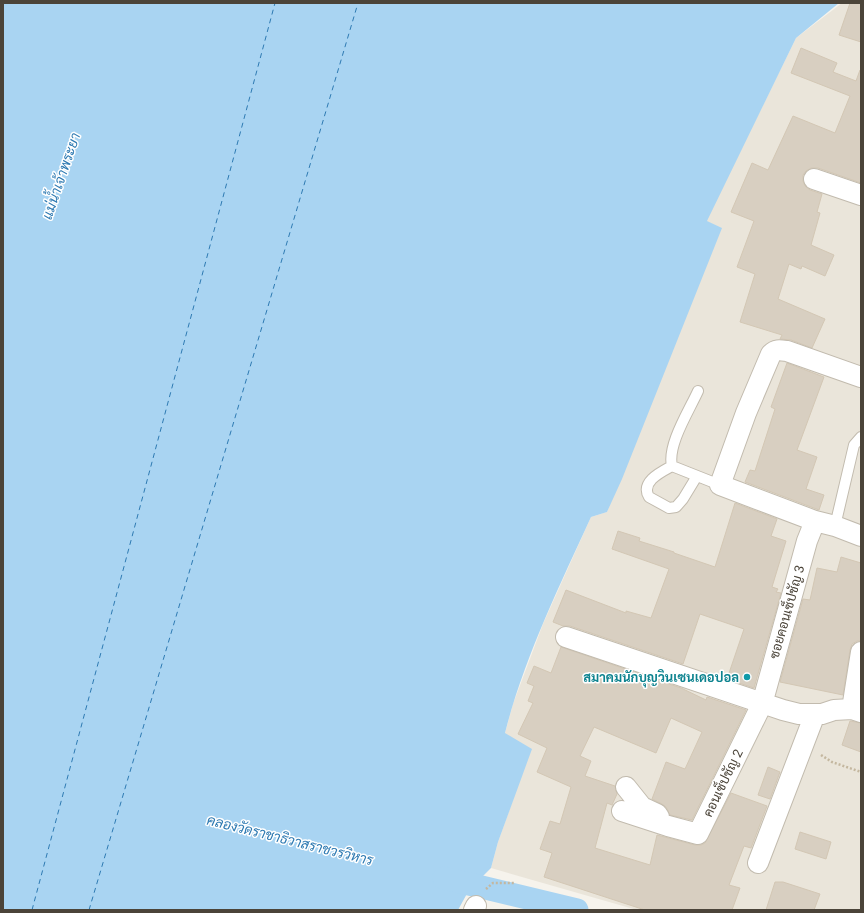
<svg xmlns="http://www.w3.org/2000/svg" width="864" height="913" font-family="Roboto,Sarabun,sans-serif">
	<rect width="100%" height="100%" fill="#f6f3ec"/>
	<path fill="#eae5da" d="M842,3h19v907h-224l-146,-42 7,-26 15,-42 -8,-67 8,-29 30,-80 48,-107 16,-5 114,-284 -15,-7 90,-183z"/>
	<path fill="#a9d4f2" d="M3,3h836l-43,35 -89,183 15,7 -100,251 -15,33 -16,5c-32,70 -67,141 -86,216l27,16 -34,93 -7,26 -22,22 -11,20h-455z"/>
	<g fill="none" stroke-linecap="round" stroke-linejoin="round">
		<path stroke="#a9d4f2" stroke-width="23" d="M444,878l133,32"/>
		<path stroke="#2e7ab2" stroke-width="1" stroke-dasharray="5 4" stroke-linecap="butt" d="M32,910l243,-907
			M89,910l269,-907"/>
	</g>
	<path fill="#d8cfc1" stroke="#d3c7b4" d="M850,3h11v39l-22,-7z
		M801,48l36,15 -4,9 23,9 4,-11 1,1v112l-43,-15h-7l-5,3 -3,4v6l2,5 5,4 12,4 -5,18 3,1 -9,32 23,10 -9,21 -23,-10 -1,3 -12,-5 -11,35 47,20 -13,29 -21,-8 -11,-1 2,-4 -42,-13 15,-48 -18,-7 17,-46 -23,-9 21,-49 16,7 25,-54 42,17 15,-37 -59,-23z
		M787,363l37,14 -27,73 20,7 -11,32 18,6 -5,15 -74,-28 5,-12 5,1 20,-62 -4,-2z
		M735,503l42,16 -6,17 15,5 -14,46 6,2 -2,3 5,1 -27,95 -27,-9 17,-50 -44,-15 -17,50 -113,-38h-7l-10,-4 13,-32 60,23v-2l25,7 18,-49 -57,-20 6,-18 22,7 -1,3 35,11v1l41,14z
		M841,557l20,6v78h-4l-5,3 -2,6 -7,45 -63,-13 23,-83 7,1 7,-32 20,4z
		M561,647l120,41 25,12 1,-3 39,13 -54,110 -22,-5 -4,-8 -4,-3 -10,-5 14,-37 19,7 17,-37 -31,-14 -15,35 -62,-26 -14,29 11,5 -6,15 30,10 2,8 -5,11 -5,-2 -12,45 55,17 7,-30 38,10h6l4,-2 26,-50 36,13 -16,42 -7,-2 -15,39 11,3 -8,22h-87l-101,-33 8,-24 -12,-4 10,-28 10,3 11,-37 -34,-15 10,-24 -29,-14 15,-31 -5,-2 6,-15 -7,-3 7,-17 17,7z
		M850,721l11,2v29l-19,-7z
		M768,767l12,5 -10,27 -12,-4z
		M800,832l31,10 -5,17 -31,-10z
		M775,882h8l37,12 -6,16h-48z"/>
	<g fill="none" stroke-linecap="round" stroke-linejoin="round">
		<g stroke="#c2bbae" stroke-width="12">
			<path id="lane" d="M698,391c-9,20 -31,54 -26,75l48,19
				M672,466c-11,6 -32,16 -23,31l20,11 7,-1 7,-8 14,-23
				M835,526l19,-81 7,-8"/>
		</g>
		<g stroke="#c2bbae" stroke-width="22">
			<path id="street" d="M814,179l47,16
				M861,377l-74,-26c-7,-1 -11,-2 -16,3l-25,59 -26,72 95,36 20,5 26,10
				M566,637l217,73 16,4h23l12,-4 18,-1 9,3
				M852,709l9,-57
				M626,787l16,20 15,7 2,3
				M622,811l46,15 30,8 64,-130 45,-163 8,-20
				M758,863l57,-149
				M474,910l2,-4"/>
		</g>
		<path stroke="#c4b79f" stroke-width="2.5" stroke-dasharray="2 2" stroke-linecap="butt" d="M821,755l11,7 29,10
			M486,889l7,-6h22"/>
		<use href="#lane" stroke="#fff" stroke-width="10"/>
		<use href="#street" stroke="#fff" stroke-width="20"/>
	</g>
	<circle fill="#0f9aa8" stroke="#fff" stroke-width="1.5" cx="747" cy="677" r="4"/>
	<g text-anchor="middle" dominant-baseline="central" stroke-width="3" stroke-linejoin="round" paint-order="stroke">
		<g font-size="13" fill="#4b4439" stroke="#fff">
			<text transform="translate(787 612) rotate(-74)">ซอยคอนเซ็ปชัญ 3</text>
			<text transform="translate(723 783) rotate(-64)">คอนเซ็ปชัญ 2</text>
		</g>
		<g font-size="13" font-weight="bold" fill="#0d838f" stroke="#fff" text-anchor="end">
			<text x="739" y="677">สมาคมนักบุญวินเซนเดอปอล</text>
		</g>
		<g font-size="14" font-style="italic" fill="#2e7ab2" stroke="#fff">
			<text transform="translate(61 176) rotate(-71)">แม่น้ำเจ้าพระยา</text>
			<text transform="translate(290 840) rotate(14)">คลองวัดราชาธิวาสราชวรวิหาร</text>
		</g>
	</g>
	<rect width="864" height="913" fill="none" stroke="#4b4439" stroke-width="8"/>
</svg>
